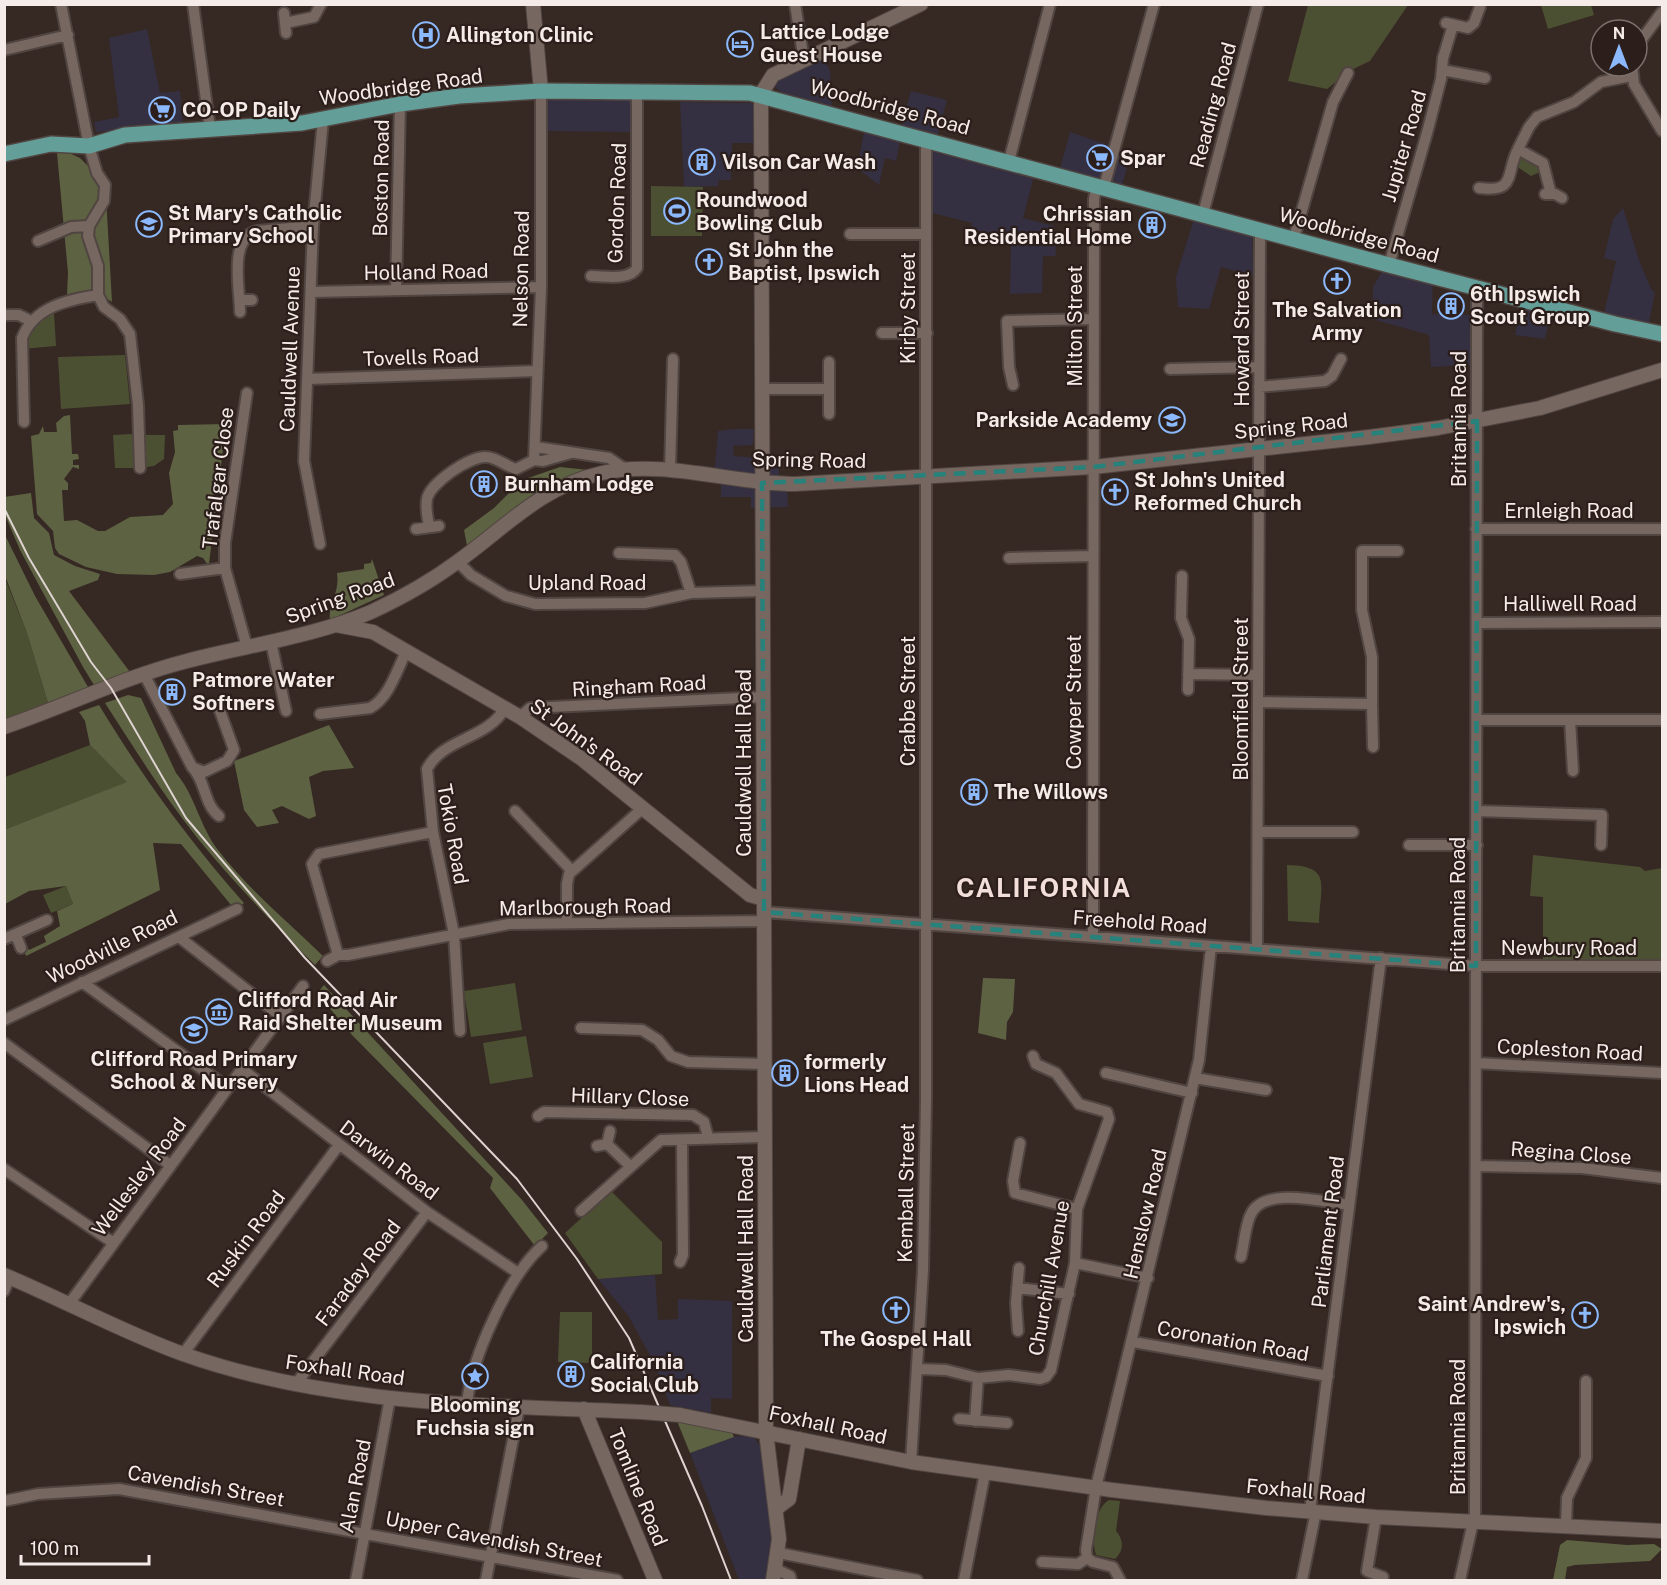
<svg xmlns="http://www.w3.org/2000/svg" width="1667" height="1585" font-family="'Public Sans',sans-serif">
	<rect width="100%" height="100%" fill="#362823"/>
	<path fill="#343041" d="M147,29l13,64 20,-2 3,34 -87,7 -2,-10 25,-5 -10,-79z
		M824,59l6,12 2,35 -50,-13 -7,-6 5,-9z
		M911,91l36,9 -11,41 -34,-9 -6,29 -11,-3 -6,27 -22,-17 9,-46 34,9z
		M632,94l-1,38 -86,-1v-36z
		M680,102l71,1 4,3 1,37h-24l-1,37h-12l-1,6 -34,1z
		M1070,132l61,21 -9,32 -62,-17z
		M931,148l104,24 -12,46 31,8 2,30h-13l-1,37 -32,1 1,-50 -25,-4 1,-8 -16,-2 1,-7 -40,-10z
		M1623,208l16,52 12,29 4,3 -7,36 -45,-10 13,-57 -12,-3 9,-39z
		M1194,219l58,14 1,43 -32,-9 -12,42 -31,-2 -2,-30z
		M1383,264l50,13 -1,37 40,1v50l-41,2 -2,-32 -57,-16 1,-32 9,-16z
		M1521,304l30,8 -6,27 -30,-4z
		M733,429h21l-1,16 -20,1 1,10 45,4v22h8l1,25 -37,1v-11h-30v-18l-7,-1 4,-47z
		M655,1275l3,45 20,-1v-20l54,2v98l-21,-1v15l-41,-8 -16,-42 -26,-48 -30,-36z
		M752,1435l12,16 11,100 -8,29h-28l-49,-127 44,-16z"/>
	<path fill="#4c5032" d="M1308,5h100l-38,56 -21,10 -22,18 -39,-8z
		M1541,5h50l3,10 -46,14z
		M1520,156l16,6 4,10 -9,4 -15,-10z
		M651,186l52,1 -1,49h-51z
		M49,308l5,5 2,33 -34,3v-11z
		M125,355l5,49 -69,5 -3,-52z
		M133,434l2,34h-20l-2,-33z
		M138,435h27l-1,24 -10,7 -14,2z
		M4,576l23,57 21,70 -43,16z
		M90,745l38,37 -123,48v-53z
		M1533,855l107,12 5,4 17,-3v91h-119v-62l-13,-1z
		M1287,865c46,1 33,20 32,58l-31,-2z
		M66,886l7,18 -22,9 -8,-18z
		M515,983l7,47 -51,7 -7,-46z
		M526,1036l7,41 -43,7 -7,-41z
		M611,1191l51,51v32l-64,5 -33,-46z
		M560,1312h32v51l-34,-1z
		M1109,1500l11,1 -4,30c8,9 8,20 -1,28l-19,-4c-5,-14 -1,-48 13,-55z"/>
	<path fill="#5d6242" d="M67,152l13,6 8,8 10,-2 7,14 7,124c-16,-11 -27,-14 -45,-7l1,-22 -11,-120z
		M70,415l2,39h6l1,5 -6,1v5h6v4l-6,-2 -9,12 4,4v7h-6l2,31 13,-1 21,11h7l25,-14 33,-2 10,-11 -4,-31 6,-21 -2,-21 5,-1v-5l48,-1 -17,140h7l-3,8 -10,-14 -6,-2 -27,16 -16,3 -37,-1 -31,-7 -27,-13 -4,-6 -2,-17 -16,-17 -6,-78 8,-2 4,-8 1,6h13l-1,-9 8,-7z
		M560,467l38,4 -51,16 -80,59 -3,-16 30,-22 17,-17 -1,-5 19,-3 -1,-5z
		M31,493l3,25 15,15 5,22 21,11 25,8 -2,6 -29,11 61,81 -36,13 -11,-18 -63,-117 -15,-35 -1,-18z
		M4,533l31,63 53,91 -40,16 -21,-70 -22,-57z
		M372,559l12,36 -54,25c-2,-20 10,-25 7,-47l27,-4v-5l7,-1z
		M128,695l13,3 35,75c19,22 24,54 42,77 30,39 70,72 105,106l-8,9c-40,-40 -80,-81 -116,-125 -35,-43 -64,-91 -94,-137z
		M99,705c43,71 90,136 145,198l-5,4 -8,-2 -50,-61 -28,-1 7,47 -134,66 -4,-10 4,-1 3,5 17,-8 -2,-6 16,-10 -3,-15 16,-7 -7,-18 -37,5 -24,13 -1,-74 123,-48 -37,-37 -5,-24 -6,-9z
		M329,725l25,43 -31,3 -14,6 7,39 -7,3 -27,-13 -10,4 7,13 -22,4 -13,-17 -10,-49z
		M983,978l32,1 -2,33 -6,10 -1,18 -28,-7z
		M324,985l198,215 26,33 -13,13 -45,-58 3,-10 -141,-143 -35,-42z
		M677,1421l54,9 3,7 -44,16z
		M1567,1540l60,5 27,-1 8,5 -12,12 -75,4 -8,2 -2,13h-12l7,-35z"/>
	<g fill="none" stroke-linecap="round" stroke-linejoin="round">
		<g stroke="#514541" stroke-width="14">
			<path id="street" d="M61,4l28,142 8,27 8,12 -1,16 -15,25 -1,10 10,30v29l6,12 16,12 10,15 8,71 2,63
				M193,4l17,125
				M795,4l9,57
				M284,13l2,20
				M285,23l29,-6 7,-13
				M1446,23l22,5 6,-5 6,-16
				M1637,46l25,-34
				M4,50l64,-15
				M1632,66l2,18 28,47
				M1442,70l43,8
				M1009,161l41,-157
				M1104,187l50,-183
				M1479,188c38,5 26,-14 39,-39
				M1545,194h10l7,4
				M1551,194l-8,-31 -25,-14 11,-22 8,-10 37,-15 27,-20 30,-6
				M1203,214l55,-210
				M850,234h76
				M1294,238l39,-136 15,-29
				M38,241l33,-14 18,-1
				M1389,265l38,-132 14,-54 2,-21 10,-33
				M591,276c14,0 38,5 46,-8v-176
				M396,290l4,-186
				M311,292l230,-5
				M240,300h12
				M240,312c0,-23 -12,-74 17,-81l56,-5
				M4,315h15l12,6
				M882,333h45
				M829,362v52
				M1170,369l89,-2
				M308,379l228,-8
				M1013,385l-4,-18 -2,-46 85,-2
				M1259,387l66,-6 7,-5 9,-17
				M762,389h67
				M24,422l-2,-84c12,-31 45,-38 76,-43
				M536,447l73,11 16,11
				M534,460l7,-173v-196
				M534,460l9,1 28,-8
				M670,471l3,-112
				M429,527c-1,-9 -4,-19 -2,-28 3,-16 43,-43 59,-42 10,0 20,9 30,12l18,-9
				M416,529l23,-3
				M1476,529h186
				M320,544l-16,-83 9,-235 10,-106
				M619,553l56,2 6,7 10,31
				M1009,558l83,-2
				M458,562l13,13 35,21 29,8 110,-1 46,-10 71,-2
				M180,574l45,-6
				M1182,576l-1,42 8,21 -1,51
				M1477,623l185,-1
				M271,642l15,69
				M247,647l-22,-79v-25l22,-150
				M144,674l48,93 12,5 23,-11 7,-11 -14,-39
				M1188,674l70,1
				M1258,702l114,2v-47l-10,-47v-59h36
				M1372,704l1,43
				M320,714l50,-6c19,-10 27,-38 36,-56
				M520,717l10,-9 233,-11
				M1477,720h185
				M1570,720l3,51
				M192,767c14,14 12,38 27,49
				M515,811l57,60
				M1477,811l125,4 -1,30
				M1258,832h95
				M1409,845h68
				M764,912l712,54h186
				M567,923v-39l2,-10 74,-66
				M16,935l5,13
				M179,937l100,78
				M1093,937l1,-738 3,-14
				M4,939l43,-19
				M1257,949l3,-720
				M338,955h10l161,-31 255,-3
				M338,955l-26,-91 7,-10 114,-22
				M327,961l11,-6
				M82,982l146,106
				M4,1020l233,-111
				M581,1028l61,2 16,10 13,16 17,6 77,2
				M460,1031l-6,-97 -21,-102 -6,-63c16,-31 61,-30 78,-61
				M4,1043l166,122
				M1476,1063l186,10
				M242,1069l185,143 91,61
				M1106,1073l86,20
				M1195,1078l71,12
				M538,1116l6,-4 149,3 11,7 4,15
				M1020,1143l-7,38 2,12 62,16
				M607,1144l23,22
				M597,1146l10,-2 3,-13
				M1477,1166l105,2 80,10
				M4,1169l108,73
				M581,1211l80,-71 104,-3
				M1241,1257c3,-13 4,-29 9,-41 12,-31 74,-14 99,-11
				M680,1262l3,-7 -1,-115
				M1075,1263l73,15
				M1017,1288l52,6
				M4,1291l6,-14
				M69,1304l234,-318
				M1018,1331l-2,-28 3,-35
				M1133,1342l195,34
				M183,1354l156,-209
				M919,1369l27,1 32,8 31,-3 31,4 6,-2 5,-7 24,-107 2,-54 32,-90 -2,-7 -28,-8 -23,-31 -20,-9 -3,-8
				M295,1385l132,-173
				M467,1404c4,-46 41,-127 75,-158
				M959,1419l48,4
				M975,1421l3,-43
				M911,1462l12,-192 3,-172v-960
				M4,1501l34,-7 81,-5 498,91
				M1310,1511l71,-553
				M1376,1517l-9,54 16,6
				M1475,1522l2,-1220 3,-13
				M1566,1525l1,-27 19,-40v-77
				M779,1553l138,27
				M1042,1562l36,2 9,-6
				M776,1569l14,7 1,4
				M356,1580l34,-182
				M486,1580l33,-172
				M964,1580l21,-107
				M1120,1580l-7,-13 -20,-5 -6,-4 -1,-8 10,-63 103,-427 12,-114
				M1302,1580l14,-69
				M1460,1580l13,-58"/>
		</g>
		<g stroke="#514541" stroke-width="16">
			<path id="secondary" d="M533,4l8,87
				M336,625l37,7 147,85 62,42 168,136 14,4
				M4,727c62,-21 120,-50 183,-66 61,-16 125,-24 184,-49 30,-14 59,-30 86,-50 49,-35 83,-75 145,-89 63,-14 130,11 193,11l298,-17 276,-30 69,-9 102,-20 122,-38
				M4,1275c60,25 118,57 179,79 146,52 305,51 458,58
				M584,1409l71,171
				M680,1415l231,47 201,28 154,18 110,9 286,14
				M777,1508l12,-9 10,-60
				M773,1580l6,-41 -13,-107 -5,-1338 12,-19 148,-71"/>
		</g>
		<g stroke="#514541" stroke-width="18">
			<path id="primary" d="M4,154l47,-10 38,2 36,-11 177,-12 98,-19 59,-8 82,-5 209,2 639,172 226,59 47,10"/>
		</g>
		<use href="#street" stroke="#776761" stroke-width="10"/>
		<use href="#secondary" stroke="#776761" stroke-width="14"/>
		<use href="#primary" stroke="#639e99" stroke-width="15"/>
		<path stroke="#ded3d0" stroke-width="2" d="M4,508l25,50 62,104 20,26 75,130 119,140 212,221 60,80 52,79 73,168 29,74"/>
		<g stroke="#514541" stroke-width="16" stroke-linecap="butt">
			<path id="secondary-bridge" d="M641,1412l39,3"/>
		</g>
		<use href="#secondary-bridge" stroke="#776761" stroke-width="14"/>
	</g>
	<path fill="none" stroke="#26827a" stroke-width="4.5" stroke-dasharray="12 8" stroke-linejoin="round" d="M1477,421l-1,545 -712,-54 -2,-429 331,-16z"/>
	<defs>
		<g id="hospital-ring" transform="scale(1.35)"><circle r="9.5" fill="#2c1e1a" stroke="#8bb9fc" stroke-width="1.5"/><path d="M-5-5h3v3.5h4V-5h3V5h-3V1.5h-4V5h-3Z" fill="#8bb9fc"/></g>
		<g id="hotel-ring" transform="scale(1.35)"><circle r="9.5" fill="#2c1e1a" stroke="#8bb9fc" stroke-width="1.5"/><path d="M-6-4.5h1.5V1H6V5H4.5V3h-9V5H-6ZM-4 0a1.8 1.8 0 1 1 3.6 0ZM.5 0V-2.5h3Q6-2.5 6 0Z" fill="#8bb9fc"/></g>
		<g id="supermarket-ring" transform="scale(1.35)"><circle r="9.5" fill="#2c1e1a" stroke="#8bb9fc" stroke-width="1.5"/><path d="M-6-5.5h2.5l.6 2H6L4.5 2H-2.5L-4.4-4H-6ZM-1.5 3.2a1.3 1.3 0 1 0 .1 0ZM3 3.2a1.3 1.3 0 1 0 .1 0Z" fill="#8bb9fc"/></g>
		<g id="building-ring" transform="scale(1.35)"><circle r="9.5" fill="#2c1e1a" stroke="#8bb9fc" stroke-width="1.5"/><path d="M-4-6H4V6H1V3H-1V6H-4ZM-2.5-4.3h1.7v1.8h-1.7ZM.8-4.3h1.7v1.8H.8ZM-2.5-1h1.7V.8h-1.7ZM.8-1h1.7V.8H.8Z" fill="#8bb9fc"/></g>
		<g id="stadium-ring" transform="scale(1.35)"><circle r="9.5" fill="#2c1e1a" stroke="#8bb9fc" stroke-width="1.5"/><path d="M0-5a6.5 5 0 1 0 0 10a6.5 5 0 1 0 0-10ZM-3.5-1.8h7v3.6h-7Z" fill="#8bb9fc"/></g>
		<g id="school-ring" transform="scale(1.35)"><circle r="9.5" fill="#2c1e1a" stroke="#8bb9fc" stroke-width="1.5"/><path d="M0-5L7-2L0 1L-7-2ZM-4 1L0 2.5L4 1V4Q0 6-4 4Z" fill="#8bb9fc"/></g>
		<g id="church-ring" transform="scale(1.35)"><circle r="9.5" fill="#2c1e1a" stroke="#8bb9fc" stroke-width="1.5"/><path d="M-1.2-6h2.4v3.5h3.3v2.4h-3.3V6h-2.4V-.1h-3.3v-2.4h3.3Z" fill="#8bb9fc"/></g>
		<g id="museum-ring" transform="scale(1.35)"><circle r="9.5" fill="#2c1e1a" stroke="#8bb9fc" stroke-width="1.5"/><path d="M0-6L6-3V-2H-6V-3ZM-5-1h2V3h-2ZM-1-1h2V3h-2ZM3-1h2V3H3ZM-6 4H6V6H-6Z" fill="#8bb9fc"/></g>
		<g id="sight-ring" transform="scale(1.35)"><circle r="9.5" fill="#2c1e1a" stroke="#8bb9fc" stroke-width="1.5"/><path d="M0-6L1.8-2.2L6-1.7L2.9 1.2L3.7 5.4L0 3.3L-3.7 5.4L-2.9 1.2L-6-1.7L-1.8-2.2Z" fill="#8bb9fc"/></g>
	</defs>
	<g fill-rule="evenodd">
		<use href="#hospital-ring" x="426" y="35"/>
		<use href="#hotel-ring" x="740" y="44"/>
		<use href="#supermarket-ring" x="162" y="110"/>
		<use href="#supermarket-ring" x="1100" y="158"/>
		<use href="#building-ring" x="702" y="162"/>
		<use href="#stadium-ring" x="677" y="211"/>
		<use href="#school-ring" x="149" y="224"/>
		<use href="#building-ring" x="1152" y="225"/>
		<use href="#church-ring" x="709" y="262"/>
		<use href="#church-ring" x="1337" y="281"/>
		<use href="#building-ring" x="1451" y="306"/>
		<use href="#school-ring" x="1172" y="420"/>
		<use href="#building-ring" x="484" y="484"/>
		<use href="#church-ring" x="1115" y="492"/>
		<use href="#building-ring" x="172" y="692"/>
		<use href="#building-ring" x="974" y="792"/>
		<use href="#museum-ring" x="219" y="1012"/>
		<use href="#school-ring" x="194" y="1030"/>
		<use href="#building-ring" x="785" y="1073"/>
		<use href="#church-ring" x="896" y="1310"/>
		<use href="#church-ring" x="1585" y="1315"/>
		<use href="#building-ring" x="571" y="1374"/>
		<use href="#sight-ring" x="475" y="1376"/>
	</g>
	<g text-anchor="middle" dominant-baseline="central" stroke-width="4.5" stroke-linejoin="round" paint-order="stroke">
		<g font-size="20" font-weight="bold" fill="#f5ebe8" stroke="#2c1e1a" text-anchor="start">
			<text x="760" y="32">Lattice Lodge<tspan x="760" dy="23">Guest House</tspan></text>
			<text x="446" y="35">Allington Clinic</text>
			<text x="182" y="110">CO-OP Daily</text>
			<text x="1120" y="158">Spar</text>
			<text x="722" y="162">Vilson Car Wash</text>
			<text x="696" y="200">Roundwood<tspan x="696" dy="23">Bowling Club</tspan></text>
			<text x="168" y="213">St Mary's Catholic<tspan x="168" dy="23">Primary School</tspan></text>
			<text x="1132" y="214" text-anchor="end">Chrissian<tspan x="1132" dy="23">Residential Home</tspan></text>
			<text x="728" y="250">St John the<tspan x="728" dy="23">Baptist, Ipswich</tspan></text>
			<text x="1470" y="294">6th Ipswich<tspan x="1470" dy="23">Scout Group</tspan></text>
			<text x="1337" y="310" text-anchor="middle">The Salvation<tspan x="1337" dy="23">Army</tspan></text>
			<text x="1152" y="420" text-anchor="end">Parkside Academy</text>
			<text x="1134" y="480">St John's United<tspan x="1134" dy="23">Reformed Church</tspan></text>
			<text x="504" y="484">Burnham Lodge</text>
			<text x="192" y="680">Patmore Water<tspan x="192" dy="23">Softners</tspan></text>
			<text x="994" y="792">The Willows</text>
			<text x="238" y="1000">Clifford Road Air<tspan x="238" dy="23">Raid Shelter Museum</tspan></text>
			<text x="194" y="1059" text-anchor="middle">Clifford Road Primary<tspan x="194" dy="23">School &amp; Nursery</tspan></text>
			<text x="804" y="1062">formerly<tspan x="804" dy="23">Lions Head</tspan></text>
			<text x="1566" y="1304" text-anchor="end">Saint Andrew's,<tspan x="1566" dy="23">Ipswich</tspan></text>
			<text x="896" y="1339" text-anchor="middle">The Gospel Hall</text>
			<text x="590" y="1362">California<tspan x="590" dy="23">Social Club</tspan></text>
			<text x="475" y="1405" text-anchor="middle">Blooming<tspan x="475" dy="23">Fuchsia sign</tspan></text>
		</g>
		<g font-size="20" fill="#f5ebe8" stroke="#2c1e1a">
			<text transform="translate(401 87) rotate(-8)">Woodbridge Road</text>
			<text transform="translate(1213 105) rotate(-75)">Reading Road</text>
			<text transform="translate(890 107) rotate(15)">Woodbridge Road</text>
			<text transform="translate(1404 146) rotate(-74)">Jupiter Road</text>
			<text transform="translate(381 178) rotate(-89)">Boston Road</text>
			<text transform="translate(617 203) rotate(-88)">Gordon Road</text>
			<text transform="translate(1359 235) rotate(15)">Woodbridge Road</text>
			<text transform="translate(521 269) rotate(-89)">Nelson Road</text>
			<text transform="translate(426 272) rotate(-1)">Holland Road</text>
			<text transform="translate(908 308) rotate(-90)">Kirby Street</text>
			<text transform="translate(1075 326) rotate(-90)">Milton Street</text>
			<text transform="translate(1242 339) rotate(-90)">Howard Street</text>
			<text transform="translate(290 349) rotate(-88)">Cauldwell Avenue</text>
			<text transform="translate(421 357) rotate(-2)">Tovells Road</text>
			<text transform="translate(1459 419) rotate(-90)">Britannia Road</text>
			<text transform="translate(1291 426) rotate(-6)">Spring Road</text>
			<text transform="translate(809 460) rotate(1)">Spring Road</text>
			<text transform="translate(218 478) rotate(-83)">Trafalgar Close</text>
			<text x="1569" y="511">Ernleigh Road</text>
			<text x="587" y="583">Upland Road</text>
			<text transform="translate(340 598) rotate(-20)">Spring Road</text>
			<text x="1570" y="604">Halliwell Road</text>
			<text transform="translate(639 686) rotate(-3)">Ringham Road</text>
			<text transform="translate(1241 699) rotate(-90)">Bloomfield Street</text>
			<text transform="translate(908 701) rotate(-90)">Crabbe Street</text>
			<text transform="translate(1074 702) rotate(-90)">Cowper Street</text>
			<text transform="translate(586 742) rotate(36)">St John's Road</text>
			<text transform="translate(744 763) rotate(-90)">Cauldwell Hall Road</text>
			<text transform="translate(453 834) rotate(80)">Tokio Road</text>
			<text transform="translate(1458 905) rotate(-90)">Britannia Road</text>
			<text transform="translate(585 907) rotate(-1)">Marlborough Road</text>
			<text transform="translate(1140 922) rotate(4)">Freehold Road</text>
			<text transform="translate(112 947) rotate(-26)">Woodville Road</text>
			<text x="1569" y="948">Newbury Road</text>
			<text transform="translate(1570 1050) rotate(3)">Copleston Road</text>
			<text transform="translate(630 1097) rotate(2)">Hillary Close</text>
			<text transform="translate(1571 1153) rotate(4)">Regina Close</text>
			<text transform="translate(389 1160) rotate(37)">Darwin Road</text>
			<text transform="translate(139 1177) rotate(-53)">Wellesley Road</text>
			<text transform="translate(906 1193) rotate(-89)">Kemball Street</text>
			<text transform="translate(1145 1214) rotate(-77)">Henslow Road</text>
			<text transform="translate(1328 1232) rotate(-83)">Parliament Road</text>
			<text transform="translate(246 1239) rotate(-53)">Ruskin Road</text>
			<text transform="translate(746 1249) rotate(-90)">Cauldwell Hall Road</text>
			<text transform="translate(358 1273) rotate(-53)">Faraday Road</text>
			<text transform="translate(1049 1278) rotate(-80)">Churchill Avenue</text>
			<text transform="translate(1233 1341) rotate(10)">Coronation Road</text>
			<text transform="translate(345 1370) rotate(8)">Foxhall Road</text>
			<text transform="translate(828 1425) rotate(12)">Foxhall Road</text>
			<text transform="translate(1458 1427) rotate(-90)">Britannia Road</text>
			<text transform="translate(206 1486) rotate(10)">Cavendish Street</text>
			<text transform="translate(355 1486) rotate(-79)">Alan Road</text>
			<text transform="translate(638 1487) rotate(68)">Tomline Road</text>
			<text transform="translate(1306 1491) rotate(5)">Foxhall Road</text>
			<text transform="translate(494 1539) rotate(11)">Upper Cavendish Street</text>
		</g>
		<g font-size="26" font-weight="bold" letter-spacing="1.5" fill="#f2dfd9" stroke="#2c1e1a">
			<text x="1044" y="887">CALIFORNIA</text>
		</g>
	</g>
	<rect width="1667" height="1585" fill="none" stroke="#f5ebe8" stroke-width="12"/>
	<g transform="translate(1619 48)"><circle r="28" fill="#2c1e1a" stroke="#7c706c" stroke-width="1.5"/>
	<path d="M0-4.5L10 22L0 15L-10 22Z" fill="#8bb9fc"/>
	<text y="-9" font-size="16" font-weight="bold" text-anchor="middle" fill="#f5ebe8">N</text>
	</g>
	<path d="M21 1555v9h128v-9" fill="none" stroke="#f5ebe8" stroke-width="3"/>
	<text x="30" y="1555" font-size="18" fill="#f5ebe8" stroke="#2c1e1a" stroke-width="4.5" paint-order="stroke">100 m</text>
</svg>
